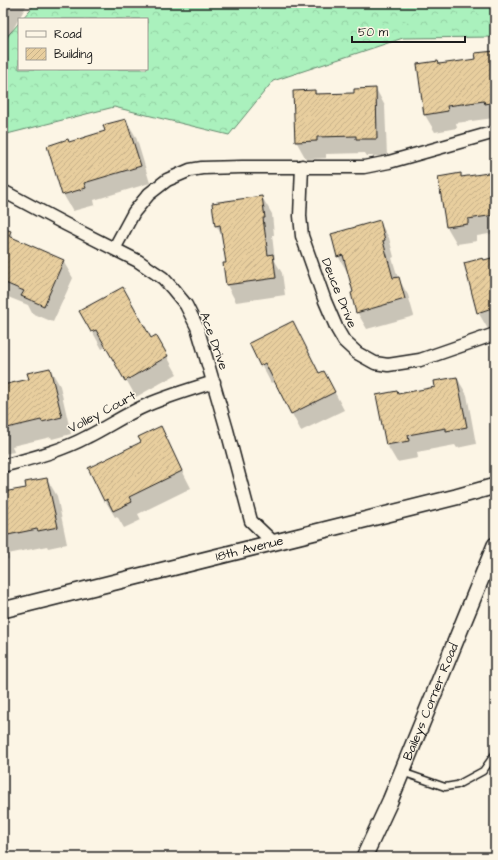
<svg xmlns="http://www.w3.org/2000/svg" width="498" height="860" font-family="'Architects Daughter',sans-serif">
	<defs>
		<pattern id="forest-crowns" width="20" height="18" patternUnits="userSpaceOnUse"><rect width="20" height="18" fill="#aaf1bd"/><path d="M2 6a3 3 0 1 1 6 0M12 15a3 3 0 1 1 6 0" fill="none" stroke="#92cea2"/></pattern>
		<pattern id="building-hatch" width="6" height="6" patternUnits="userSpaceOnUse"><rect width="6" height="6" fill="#e8ce9e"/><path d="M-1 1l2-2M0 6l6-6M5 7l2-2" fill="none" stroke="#c6b088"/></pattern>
	</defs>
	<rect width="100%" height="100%" fill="#fcf5e5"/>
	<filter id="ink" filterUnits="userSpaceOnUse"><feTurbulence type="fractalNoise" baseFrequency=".025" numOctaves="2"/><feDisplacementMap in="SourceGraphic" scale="8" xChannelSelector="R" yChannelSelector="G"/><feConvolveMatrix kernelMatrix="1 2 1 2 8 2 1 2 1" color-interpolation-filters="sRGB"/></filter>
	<g filter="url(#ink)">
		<path fill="url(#forest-crowns)" stroke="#63866c" d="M36,3h459v34l-92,1 -130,43 -44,54 -115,-28 -111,28v-94l16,-18v46h128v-50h-125z"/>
		<path fill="#0003" d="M3,3h25l-22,38 -3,-2z
			M495,52v67l-1,-1 -38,5 1,5 -22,4 -10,-17 15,-50 37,-6z
			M376,89l9,17 2,50h-20l-2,-3 -39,1v4l-20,1 -10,-18 19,-50 2,4 38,-1z
			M126,120l10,17 14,46 -56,17 1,5 -22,6 -10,-17 6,-51 37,-11z
			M495,173v60l-18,3v5l-20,3 -10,-17 13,-53 2,4z
			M262,197l10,17 2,21h-2l3,26 7,12 3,22 -49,7 -9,-17v-21l-4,-26 -7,-13z
			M379,221l10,17 5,19 -2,1 6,20 10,17 6,21 -47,13 -10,-17 -3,-19 -6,-20 -10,-17z
			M3,229l7,3 5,8 48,21 10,17 -20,44 -21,-9 -4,-8 -25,-10z
			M495,258v69l-7,2 -10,-17 6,-51z
			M81,311l70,28 5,-2 21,37 -41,23 -29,-51 -5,3z
			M292,322l28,52 4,-2 20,38 -43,21 -26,-50 -4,2 -21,-40z
			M50,369l10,17 11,48 -19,5 -1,-2 -39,9 2,6 -11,2v-68l27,-6z
			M457,378l10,17 9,49 -19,4 -2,-3 -38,7 1,6 -21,4 -10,-17 12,-50 37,-7z
			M160,427l31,61 -53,26 3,6 -17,8 -7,-12 -2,1 -10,-17 -16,-31 53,-26z
			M47,479l10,17 10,48 -19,4 -1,-2 -39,8 1,5 -6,1v-67l24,-4z"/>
		<path fill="url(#building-hatch)" stroke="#1c1c1c" d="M495,51v51l-10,2 -1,-3 -37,5 1,5 -24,4 -7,-51 21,-3 1,3 37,-5 -1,-6z
			M376,88l1,51h-21v-3l-39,1v4l-22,1 -2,-51 22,-1v4l39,-1v-4z
			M126,119l15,47 -57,17 2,5 -24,7 -15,-49 21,-7 1,3 36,-11 -2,-6z
			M495,172v43l-27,4v5l-22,3 -8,-50 23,-4v4z
			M262,196l3,22h-2l5,37 5,-1 3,24 -50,7 -3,-22h3l-6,-38 -5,1 -3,-23z
			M380,220l5,20 -2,1 10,37 6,-1 6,22 -49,14 -5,-20 2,-1 -10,-37 -6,2 -6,-23z
			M3,228l8,3 -2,5 55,24 -20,46 -23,-10 3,-5 -21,-9z
			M495,257v50l-18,6 -13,-50 19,-5 1,2z
			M123,287l28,51 5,-3 12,21 -43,25 -29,-51 -5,2 -12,-21z
			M293,321l26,52 5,-2 11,21 -44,22 -26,-51 -5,3 -11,-23z
			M50,368l12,49 -20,5 -1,-2 -38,9 2,6h-2v-50l26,-6 -2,-6z
			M457,377l10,50 -21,4v-3l-38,7 1,6 -23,4 -10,-50 21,-4 1,3 37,-7 -1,-6z
			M161,426l21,45 -53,26 3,5 -19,9 -6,-12 -3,2 -16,-33 53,-26 -3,-5z
			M47,478l11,49 -20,4 -1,-2 -34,7v-44l23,-4 -1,-6z"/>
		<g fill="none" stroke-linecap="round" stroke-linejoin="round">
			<g stroke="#1c1c1c" stroke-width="9">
				<path id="service" d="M402,772l43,15 12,-2 26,-14 12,-17"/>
			</g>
			<g stroke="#1c1c1c" stroke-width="15">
				<path id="minor" d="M302,166l-2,50 2,20 23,65 12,28 7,12 13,12 18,10 13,2 32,-5 75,-26
					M3,191l62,33 73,37 25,17 9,10 14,17 11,22 6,20 24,83 24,91 22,21
					M114,249l20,-37 15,-18 18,-14 23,-10 12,-2 40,-1h122l25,-5 106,-30
					M3,466c29,-8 58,-15 84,-29 20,-10 39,-23 60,-32 21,-9 44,-16 67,-23"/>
			</g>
			<g stroke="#1c1c1c" stroke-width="18">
				<g id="tertiary">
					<path id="s1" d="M3,610l453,-113 39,-11"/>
					<path id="s2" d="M364,857l26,-56 105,-256"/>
				</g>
			</g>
			<use href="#service" stroke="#fcf5e5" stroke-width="6"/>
			<use href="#minor" stroke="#fcf5e5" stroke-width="12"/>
			<use href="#tertiary" stroke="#fcf5e5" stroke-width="15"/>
		</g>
	</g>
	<g text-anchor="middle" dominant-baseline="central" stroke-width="3" stroke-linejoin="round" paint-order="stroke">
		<g font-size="13" fill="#1c1c1c" stroke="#fcf5e5">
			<text transform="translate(339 293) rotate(68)">Deuce Drive</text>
			<text transform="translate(214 341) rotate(70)">Ace Drive</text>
			<text transform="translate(102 412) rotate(-28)">Volley Court</text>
			<text stroke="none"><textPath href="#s1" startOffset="254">18th Avenue</textPath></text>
			<text stroke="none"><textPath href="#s2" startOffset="169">Baileys Corner Road</textPath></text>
		</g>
	</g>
	<rect width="498" height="860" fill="none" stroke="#fcf5e5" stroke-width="16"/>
	<rect x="8" y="8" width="482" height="844" fill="none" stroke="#1c1c1c" stroke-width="1.5" filter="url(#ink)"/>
	<rect x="18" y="18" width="130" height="52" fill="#fcf5e5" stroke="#a29e95"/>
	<rect x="26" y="31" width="20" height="6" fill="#fcf5e5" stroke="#a29e95"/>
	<text x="54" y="38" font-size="12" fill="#1c1c1c">Road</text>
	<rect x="26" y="48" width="20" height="12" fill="url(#building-hatch)" stroke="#a29e95"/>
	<text x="54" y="58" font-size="12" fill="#1c1c1c">Building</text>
	<path d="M352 36v6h113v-6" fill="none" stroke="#1c1c1c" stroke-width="2"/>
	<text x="358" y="36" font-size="12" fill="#1c1c1c" stroke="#fcf5e5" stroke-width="3" paint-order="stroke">50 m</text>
</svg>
